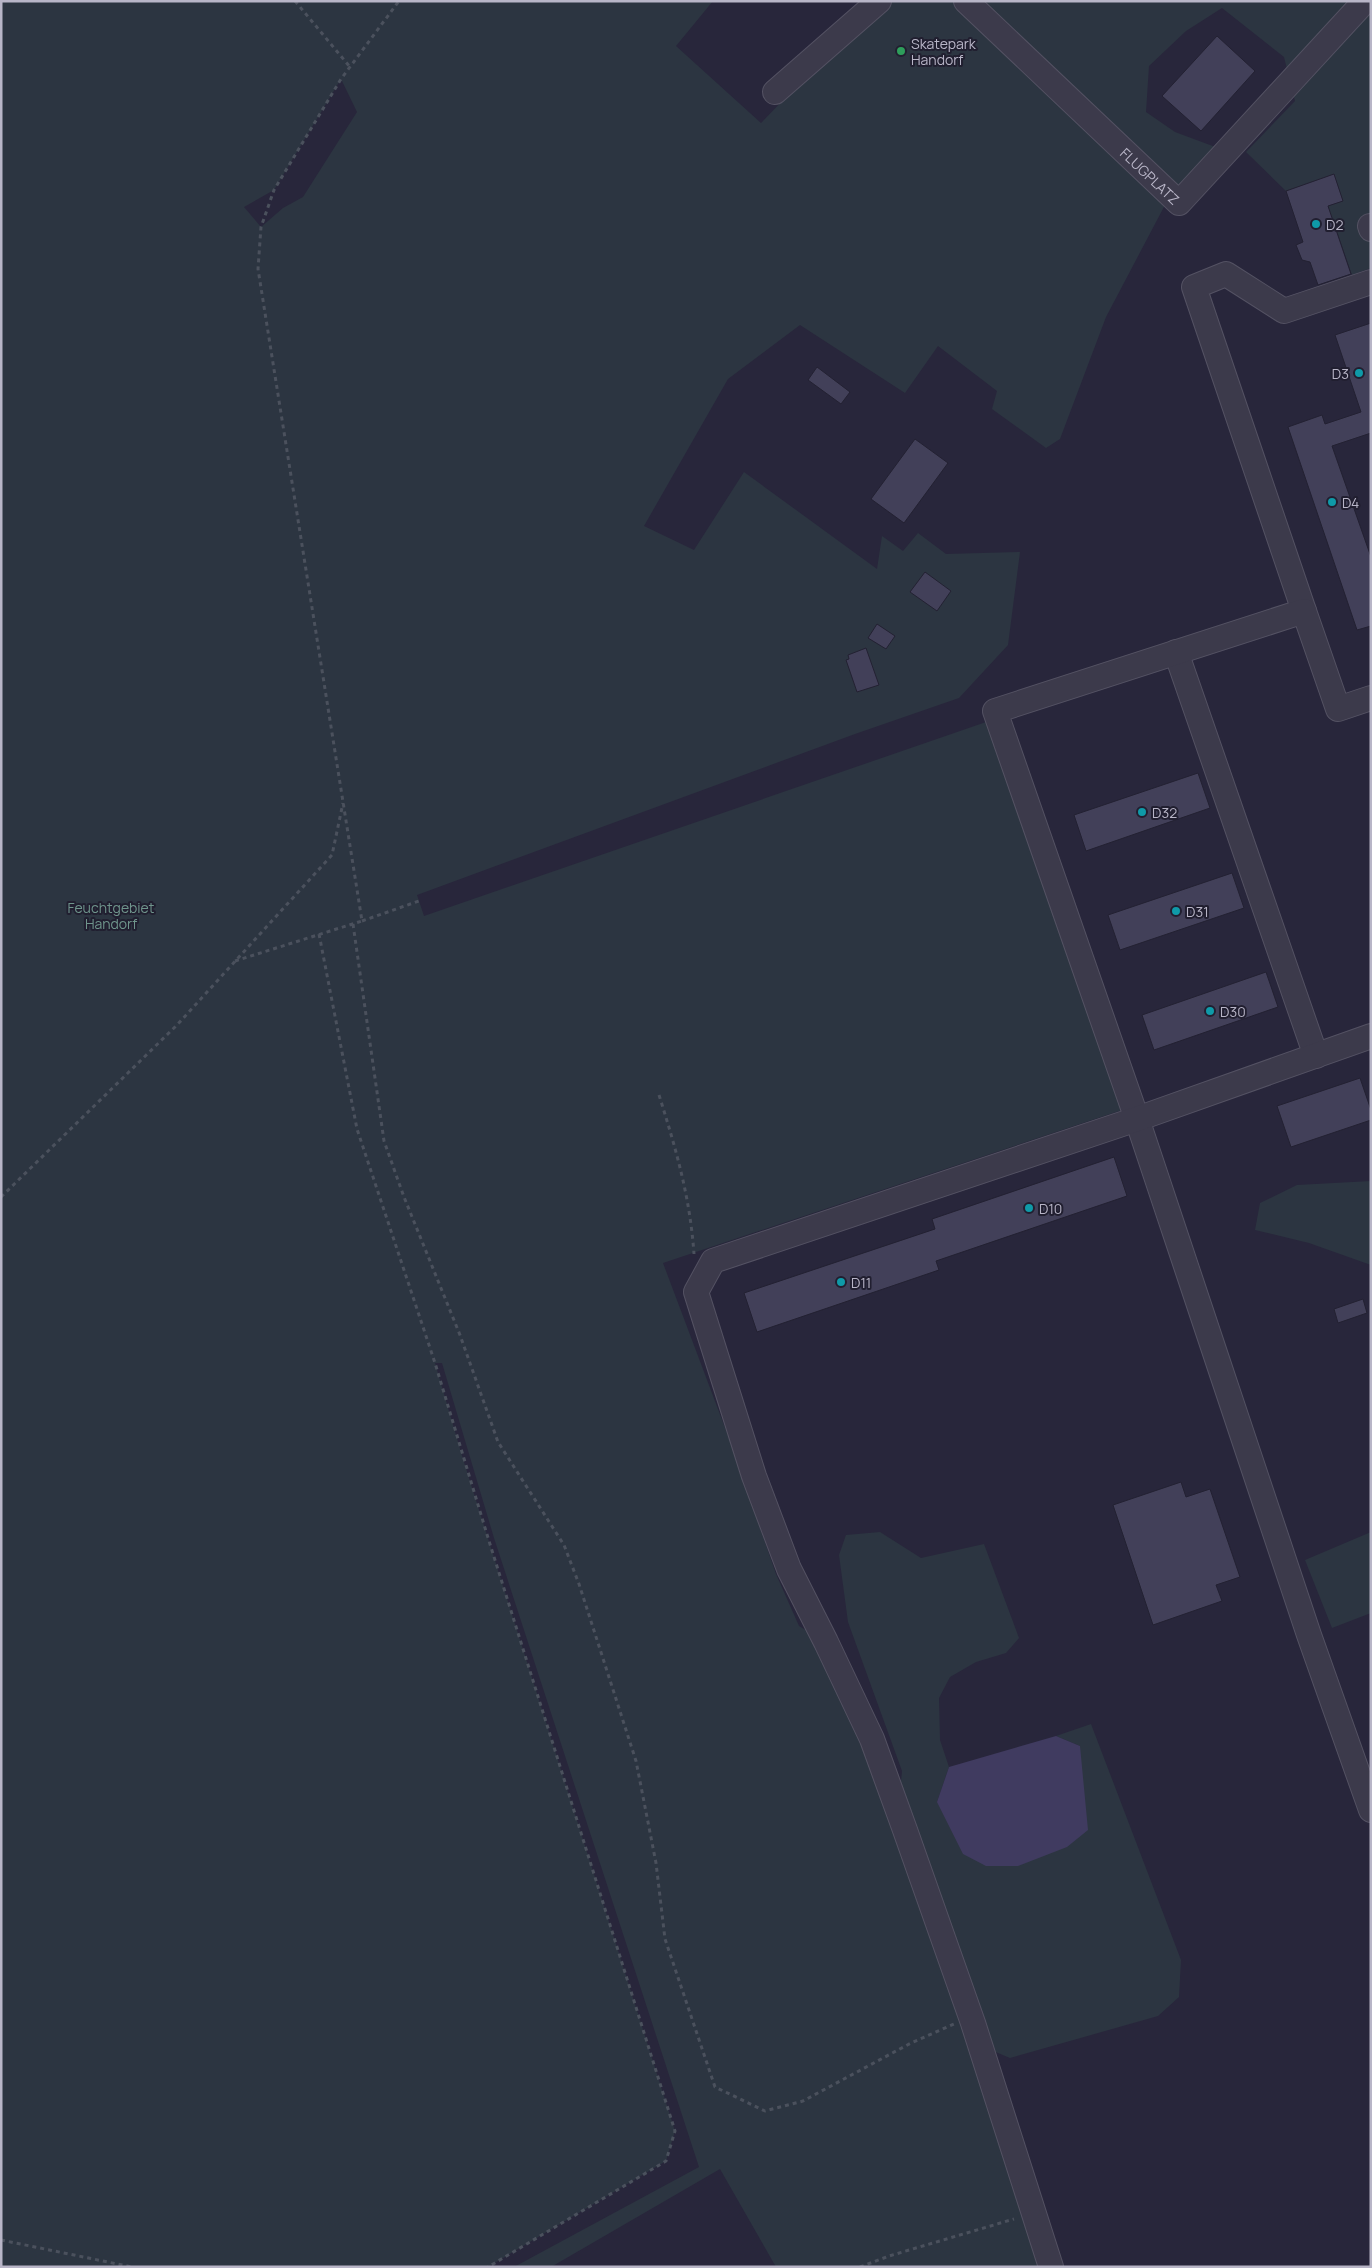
<svg xmlns="http://www.w3.org/2000/svg" width="1372" height="2268" font-family="Manrope,sans-serif">
	<rect width="100%" height="100%" fill="#28263b"/>
	<path fill="#2c3541" fill-rule="evenodd" d="M1,1h712l-37,45 85,77 51,-53 78,-69h481v267l-19,7 -24,-69 15,-5 -9,-27 -48,17 -40,-39 49,-51 -11,-44 -62,-49 -36,23 -37,35 -3,46 29,20 43,16 -52,55 -60,114 -46,122 -14,9 -54,-39 5,-18 -59,-45 -33,47 -105,-68 -72,54 -84,147 50,24 50,-78 133,97 5,-33 21,15 15,-18 28,21 74,-2 -12,93 -49,53 -104,36 -438,161 7,21 565,-195 133,389 -459,153 67,178 46,133 23,52 27,16 74,150 2,-21 -54,-149 -9,-67 7,-20 34,-3 41,26 63,-14 35,94 -13,15 -30,9 -26,15 -11,21 1,42 9,27 -12,35 143,-56 -24,-10 35,-12 90,236 -2,37 -21,19 -148,42 -29,-12 70,221h-275l-56,-98 -169,98h-37l185,-100 -205,-629 -52,-175h-7l28,96 212,672 -9,30 -178,106h-487zM341,79l16,33 -54,85 -20,11 -22,19 -17,-20 30,-17z
		M1371,1181v84l-62,-22 -54,-13 5,-27 37,-18z
		M1371,1532v81l-39,15 -27,-68z"/>
	<path fill="#403b60" d="M1056,1736l24,10 8,84 -21,17 -49,19h-32l-23,-12 -26,-52 12,-35z"/>
	<path fill="#424059" stroke="#232132" d="M1217,36l38,35 -54,60 -39,-35z
		M1334,174l9,27 -15,5 23,68 -33,11 -8,-23 -8,-2 -6,-15 7,-3 -17,-51z
		M1371,323v110l-39,13 39,111v69l-14,4 -69,-203 34,-12 3,9 36,-12 -26,-77z
		M817,367l33,25 -9,12 -33,-24z
		M915,439l33,24 -44,60 -33,-24z
		M925,572l26,19 -14,20 -27,-19z
		M877,624l18,12 -9,13 -18,-11z
		M866,648l13,37 -22,7 -11,-32 3,-1 -1,-4z
		M1198,773l12,35 -124,43 -12,-36z
		M1232,873l12,35 -124,42 -12,-35z
		M1266,972l12,35 -124,43 -12,-35z
		M1360,1078l11,32v10l-80,27 -14,-41z
		M1114,1157l13,39 -191,65 3,9 -182,62 -13,-39 191,-64 -3,-10z
		M1363,1299l4,14 -29,10 -4,-14z
		M1181,1482l5,15 24,-8 30,88 -24,8 6,16 -69,24 -40,-120z"/>
	<g fill="none" stroke-linecap="round" stroke-linejoin="round">
		<g stroke="#545263" stroke-width="26">
			<g id="minor">
				<path id="s1" d="M966,1l213,202 186,-202"/>
				<path d="M775,92l104,-91"/>
				<path d="M1370,226l1,3"/>
				<path d="M1304,611l-110,-324 32,-13 58,37 87,-29"/>
				<path d="M1176,652l140,404"/>
				<path d="M1371,698l-33,11 -34,-98 -309,100 142,408 172,516 62,175"/>
				<path d="M1051,2267l-78,-244 -68,-193 -33,-91 -46,-97 -37,-73 -35,-93 -58,-184 17,-31 424,-142 234,-83"/>
			</g>
		</g>
		<path stroke="#4b515d" stroke-width="3" stroke-dasharray="4 4" stroke-linecap="butt" d="M295,1l55,66
			M362,921l57,-20
			M353,924l31,217 20,56 56,138 38,107 66,103 15,39 57,177 20,102 9,76 50,148 50,24 38,-10 108,-58 43,-19
			M319,934l38,195 78,234 54,178 186,590 -9,30 -178,106
			M235,961l127,-40 -104,-652 3,-42 13,-37 67,-111 58,-78
			M659,1095c17,54 31,102 35,159
			M1,1197l176,-172 155,-170 11,-52
			M1,2240l131,27
			M860,2267l29,-11 125,-37"/>
		<use href="#minor" stroke="#3c3a4b" stroke-width="24"/>
	</g>
	<circle fill="#2e9e5b" stroke="#211f30" stroke-width="2" cx="901" cy="51" r="5"/>
	<g fill="#0f9aa8" stroke="#211f30" stroke-width="2">
		<circle cx="1316" cy="224" r="5"/>
		<circle cx="1359" cy="373" r="5"/>
		<circle cx="1332" cy="502" r="5"/>
		<circle cx="1142" cy="812" r="5"/>
		<circle cx="1176" cy="911" r="5"/>
		<circle cx="1210" cy="1011" r="5"/>
		<circle cx="1029" cy="1208" r="5"/>
		<circle cx="841" cy="1282" r="5"/>
	</g>
	<g text-anchor="middle" dominant-baseline="central" stroke-width="4" stroke-linejoin="round" paint-order="stroke">
		<g font-size="14" fill="#b8b5c7" stroke="#211f30" text-anchor="start">
			<text x="911" y="43">Skatepark<tspan x="911" dy="16">Handorf</tspan></text>
			<text x="1326" y="224">D2</text>
			<text x="1349" y="373" text-anchor="end">D3</text>
			<text x="1342" y="502">D4</text>
			<text x="1152" y="812">D32</text>
			<text x="1186" y="911">D31</text>
			<text x="1220" y="1011">D30</text>
			<text x="1039" y="1208">D10</text>
			<text x="851" y="1282">D11</text>
		</g>
		<g font-size="14" fill="#b8b5c7" stroke="#211f30">
			<text stroke="none"><textPath href="#s1" startOffset="254">FLUGPLATZ</textPath></text>
		</g>
		<g font-size="14" fill="#6f958c" stroke="#211f30">
			<text x="111" y="907">Feuchtgebiet<tspan x="111" dy="16">Handorf</tspan></text>
		</g>
	</g>
	<rect width="1372" height="2268" fill="none" stroke="#b8b5c7" stroke-width="5"/>
</svg>
